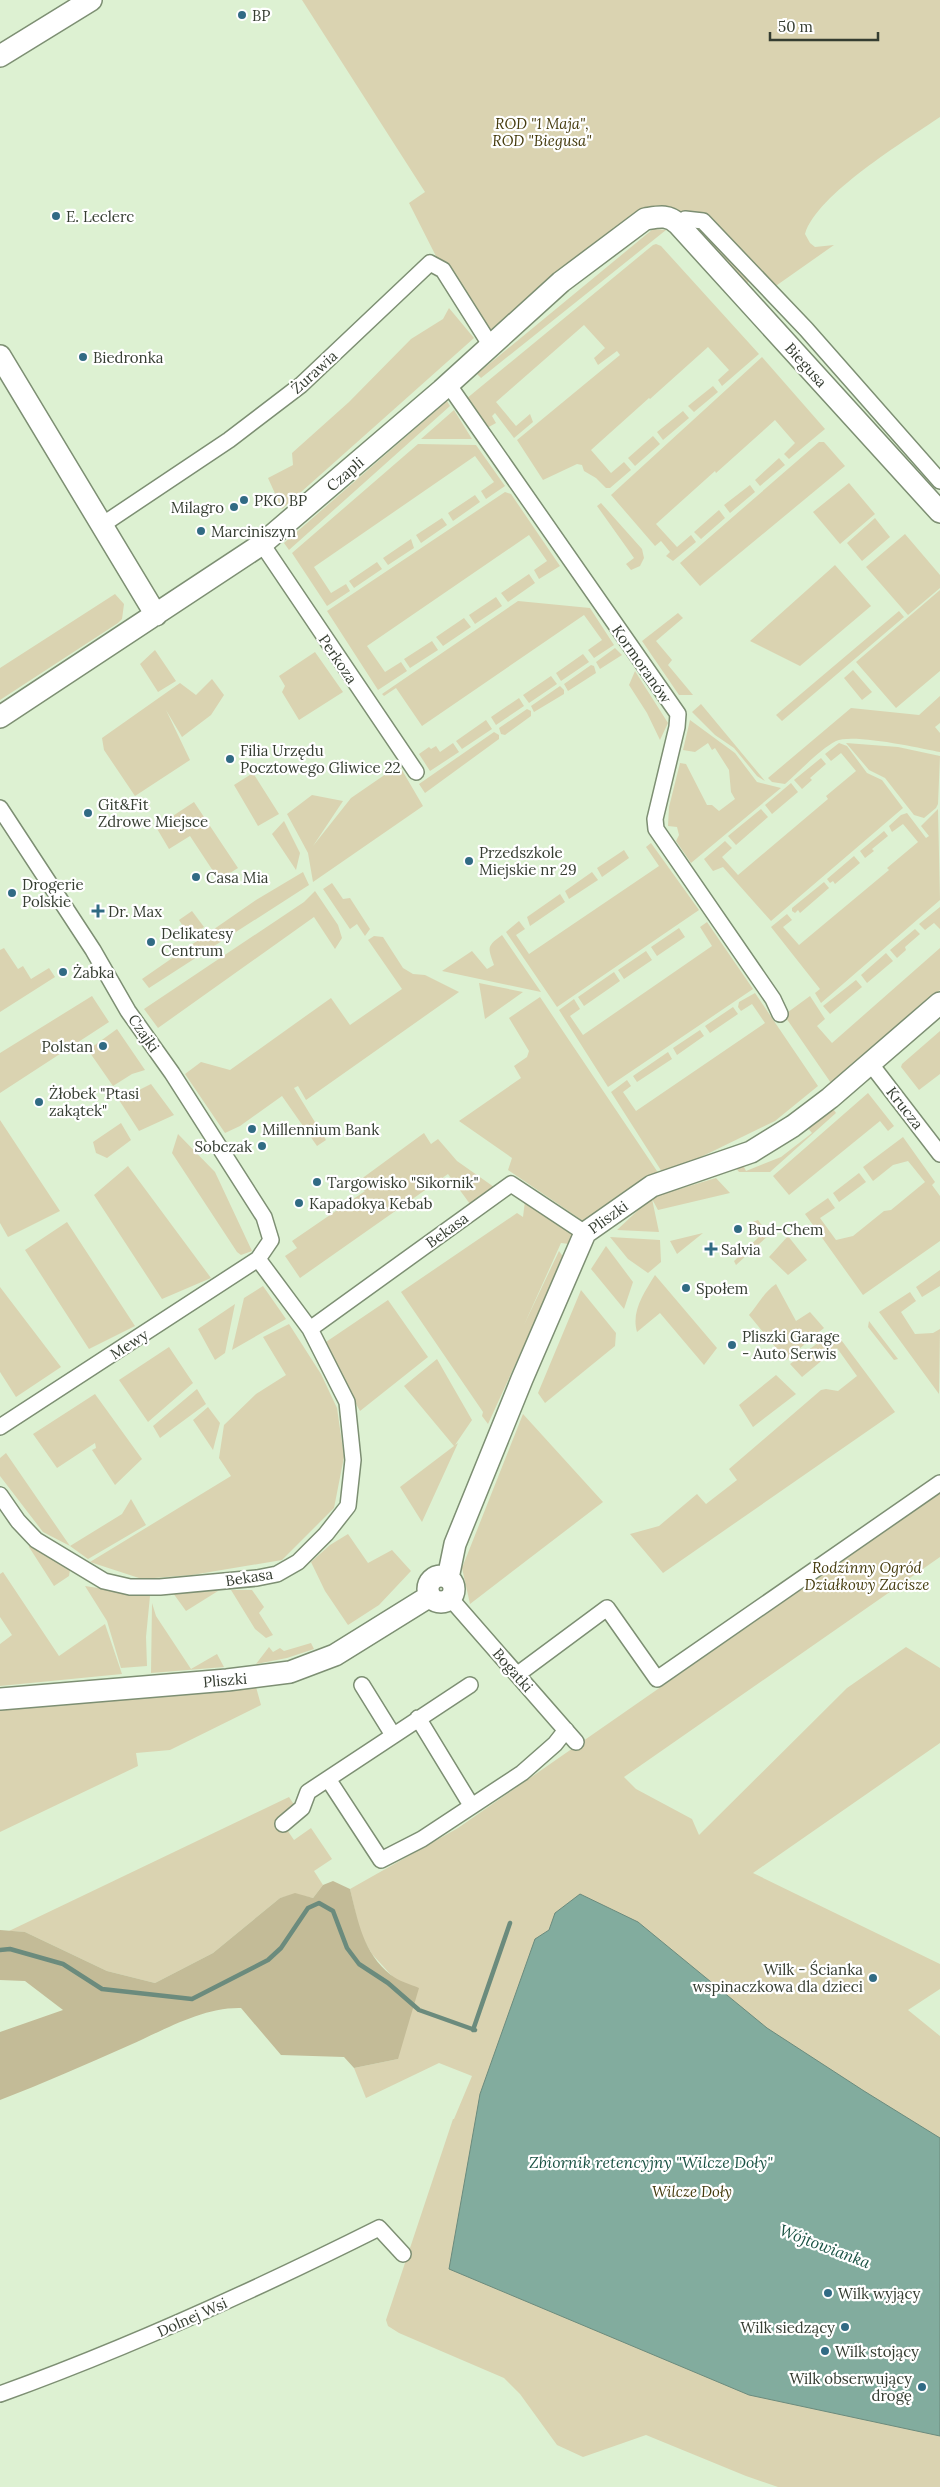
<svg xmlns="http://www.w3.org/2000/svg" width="940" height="2487" font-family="Lora,serif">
	<rect width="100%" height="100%" fill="#ddf1d2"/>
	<path fill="#dad3b1" d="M302,0h638v117c-35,24 -123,77 -135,117l5,9 5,4 19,-2 -64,45 -15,-15 -16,17 -79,-76 -169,130 -48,-76 -34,-67 16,-11z
		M653,229l13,1 -185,148 -4,-4z
		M656,244l5,2 98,108 -37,32 -4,-6 11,-10 -21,-23 -58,52 -1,-1 -58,52 20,23 13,-11 7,8 -21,18h-4l-10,-10 -12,-7 -2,-6 -5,-1 -34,16 -26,-40 103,-85 -3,-4 -19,14 -4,-7 11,-10 -21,-23 -88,77 20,24 14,-12 3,8 -19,16 -19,-25 -3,3 4,7 -9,5 -21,-29 187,-154z
		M449,308l25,30 -192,171 -14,-31 25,-13 -1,-12 57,-51 62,-63 32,-20z
		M762,357l63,72 -36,30 -5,-5 11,-11 -20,-23 -59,53 -1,-2 -59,53 21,23 14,-12 5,7 -23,19 -7,-5 4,-4 -9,-11 -6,5 -44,-51z
		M713,386l5,6 -24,20 -6,-6z
		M447,401l3,5 -161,144 -5,-7z
		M454,410l18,29h-51z
		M683,411l6,7 -26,22 -6,-8z
		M653,436l7,8 -25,22 -7,-8z
		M819,442h5l21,24 -145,120 -20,-23z
		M418,444l58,1 29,41 -19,13 -5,-8 13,-9 -19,-26 -161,111 17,26 15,-9 4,7 -23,15 -35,-53z
		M779,458l6,7 -25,21 -5,-6z
		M849,483l26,31 -35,30 -27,-32z
		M750,485l5,7 -25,21 -6,-8z
		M505,492l6,2 49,72 -21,13 -5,-9 13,-9 -18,-26 -162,111 18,26 16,-10 6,9 -29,19 -51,-79z
		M475,495l5,7 -27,19 -5,-8z
		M601,503l41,46 2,9 -4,8 -9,4 -5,-6 8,-6 -37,-52z
		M719,510l6,8 -24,21 -7,-7z
		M442,518l5,7 -26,18 -5,-8z
		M875,518l15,19 -28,24 -15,-18z
		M905,534l35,41v13l-32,27 -42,-48z
		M411,539l3,9 -26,17 -5,-7z
		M377,562l5,7 -28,19 -5,-7z
		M835,565l36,41 -71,60 -50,-25z
		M529,574l6,9 -27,19 -7,-9z
		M940,590v81l-44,37 -40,-46z
		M115,594l9,10 -2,15 -4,4 -118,77v-32z
		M496,597l6,9 -27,18 -6,-9z
		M518,601l72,7 24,37 -20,13 -6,-8 14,-10 -18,-25 -162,111 -26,-38 -12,8 -2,-2z
		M899,611l5,6 -122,104 -6,-6z
		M678,613l5,5 -27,23 16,19 -4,5 25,30h-14l-37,-54z
		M464,618l7,9 -28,19 -7,-9z
		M432,641l6,9 -28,18 -6,-9z
		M615,648l7,7 -22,14 -4,-7z
		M155,650l21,31 -18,11 -18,-28z
		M315,652l28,40 -44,28 -17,-28 3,-6 -6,-10z
		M583,654l6,8 -28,19 -5,-8z
		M591,665l3,1 2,7 -28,18 -4,-7z
		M853,670l19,22 -10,8 -18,-22z
		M635,671l33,52 -8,17 -13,-27 -18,-28z
		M551,676l6,8 -28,19 -6,-8z
		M212,679l12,16 -13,20 -29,22 -16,-27 24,50 -55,36 -31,-46 -2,-12 78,-55 16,12z
		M560,686l4,4v4l-30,18 -3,-6z
		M940,696v27l-5,4 5,6v19c-20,-4 -88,-19 -104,-11 -17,9 -36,30 -51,43l-13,-2 -4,-4 83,-70 68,7z
		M519,698l5,8 -28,19 -5,-8z
		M701,704l64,77 -8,-5 -23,-28 -19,-13 -23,-23z
		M527,709l4,2v5l-26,19 -4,-1 -2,-6z
		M486,720l6,9 -30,20 -6,-8z
		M690,720l45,33 22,29 24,6 -90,75 -15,-22 3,-6 -2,-8 -9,-1 1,-19 11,-44 6,1 21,41h5l7,6 16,-12 -4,-7 -2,-22 -14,-22 -3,2 -4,-7 -13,9 -12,-2z
		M494,732l5,3v4l-74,54 -6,-9z
		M453,743l6,9 -29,19 -11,-17 10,-7 2,2 5,-3 4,6z
		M839,743l8,3 20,27 15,7 21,28 -132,113 -48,-54 -10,4 -9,-12 21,-18 7,7 -10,9 16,18 90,-76 -2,-3 30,-25 -15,-18 -10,8 -6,-7z
		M846,743l52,4 42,9 -2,48 -2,4 -12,10 -10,-3 -29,-37 -16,-8z
		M821,758l5,6 -16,14 2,2 -10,9 -8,-9z
		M399,765l24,41 -110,76 -5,-29 -21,-39 25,-19 31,6 -30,45 38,-48z
		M253,773l26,41 -21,12 -24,-41z
		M791,783l7,9 -26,22 -7,-9z
		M194,802l44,66 -19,12 -29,-44 -21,13 -13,-22z
		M761,809l7,8 -32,28 -8,-9z
		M938,809l2,91 -119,103 -6,-10 5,-4 -49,-62 16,-13 5,6 -9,7 16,18 90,-75 -2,-2 31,-26 -15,-18 -11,8 -3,-6 12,-11 6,-2 19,25 3,-2 -8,-10z
		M284,821l16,32 -4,17 -24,-36z
		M884,831l4,5 -16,13 2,2 -9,7 -5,-7z
		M651,843l48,67 -142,97 -51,-75 13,-11 6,8 -9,6 13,19 130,-88 -13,-19z
		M624,850l5,8 -27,19 -5,-9z
		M854,856l6,7 -25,21 -2,-3 -3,2 -3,-4z
		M303,872l6,13 -160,103 -7,-9 114,-79z
		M592,872l6,8 -29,19 -4,-8z
		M824,882l5,6 -29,25 -2,-3 -3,3 -3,-2v-3z
		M332,883l11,16 7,-1 20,31 -5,7 -8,-12 -7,5 -27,-40z
		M315,891l23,34 4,13 -7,11 -21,-32 -156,111 -14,-19 160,-107z
		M560,894l5,8 -35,24 -3,-9z
		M940,907v22l-6,-6 -9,7 -6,-6z
		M192,911l12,16 -14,10 -11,-17z
		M707,922l46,67 -145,98 -49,-77 15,-11 6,10 -10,7 13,19 129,-89 -12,-19z
		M679,928l6,9 -28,19 -6,-9z
		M915,929l5,5 -15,13 1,3 -9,8 -7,-8z
		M502,935l39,57 -99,-21 30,-20 15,18 7,-4c-6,-18 -8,-18 8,-30z
		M374,936l9,1 20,31 10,6 12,1 34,17 -153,108 -8,-14 -4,2 32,52 -9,6 -35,-50 -42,30 -15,7 -40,-59 16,-12 29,8 101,-72 19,27 52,-36 -34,-49z
		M4,948l14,21 5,-3 8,13 18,-11 6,9 -55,35v-62z
		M940,948v42l-109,93 -47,-68 26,-19 15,23 -8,7 15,17z
		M646,951l6,9 -28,19 -6,-9z
		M886,953l7,8 -26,22 -6,-8z
		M614,972l6,9 -36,25 -6,-9z
		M856,980l6,7 -32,27 -7,-8z
		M479,983l44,9 -38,27z
		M755,993l63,93 -43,35 -111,54 -53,-83 16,-12 4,6 -8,6 13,19 129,-88 -13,-19 -11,7 -3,-4 1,-5z
		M92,996l17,26 -109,71v-40z
		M540,997l119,177 -73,49 -78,-53 4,-12 -53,-37 62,-43 -7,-12 13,-9 2,-6 -20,-33z
		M733,1007l5,7 -28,19 -5,-7z
		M117,1029l28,41 -13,4 -19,12 -25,-36z
		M700,1030l4,6 -27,19 -4,-7z
		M940,1031v43l-21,16 -18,-23 1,-3z
		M668,1052l4,7 -35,23 -4,-6z
		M151,1084l23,31 -35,16 -20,-31z
		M868,1093l26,33 -6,5 -8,-10 -91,74 -16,-19z
		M831,1106l5,7 -66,59h-31l-3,-4 6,-5 4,8 35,-14 31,-24 -6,-7z
		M0,1120l60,91 -52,26 -8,-14z
		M121,1123l10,17 -24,18 -11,-5 -3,-11z
		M424,1133l7,11 7,-5 19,22 37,26 -24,17 -22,-30 -148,104 -15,-22 12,-8 -5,-7 73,-50 -12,-6z
		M178,1134l37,38 37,79 -11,4 -4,-3 -65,-99z
		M903,1137l32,45 -3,3 8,11v45l-77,54 -58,-81 23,-16 7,10 -15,10 16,22 17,-4 31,-25 7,-1 34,-28 -17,-21 -15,4 -20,16 -10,-14z
		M128,1166l83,112 -49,21 -68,-104z
		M859,1173l7,9 -27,20 -6,-9z
		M716,1178l14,15 -72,17 -6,-11 7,33 -42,-2 35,-33z
		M526,1193l53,36 -10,15 -8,-1 -37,82 35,-74 5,7 -76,166 -6,-8 1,-4 -82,-120 116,-79 6,4z
		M758,1220l11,15 -33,30 -2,-4 28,-27 -9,-12z
		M67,1222l68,104 -46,23 -64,-99z
		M703,1233l-26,21 -7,-13z
		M788,1236l19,24 -19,15 -19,-18z
		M610,1237l50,3 1,22 -13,11 -20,-14z
		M606,1246l27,36 -9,27 -33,-40z
		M940,1270v16l-18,11 -6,-10z
		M655,1275l62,73 -13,17 -44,-52 -23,19c-6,-21 7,-39 18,-57z
		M776,1284l20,37 14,-9 14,16 -38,32 -37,-45c9,-10 15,-23 27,-31z
		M263,1286l23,33 -54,31 12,-52z
		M0,1287l61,80 -45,30 -16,-25z
		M581,1290l35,43 -1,13 -70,57 -7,-10z
		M910,1292l6,9 -15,11 14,22 18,-1 7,-4 -1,65 -60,-82z
		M388,1300l40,57 -68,54 -37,-67z
		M235,1304l-10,49 -10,7 -17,-31z
		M869,1321l29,38 -4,1 -26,-33z
		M289,1324l32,50 16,34 7,49 -10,51 -52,52 -90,15 -50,4 -52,-17 141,-86 -12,-18 5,-33 32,-31 30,-19 -23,-38z
		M839,1337l56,75 -232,161 -33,-39 29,-8 38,-32 9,10 31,-24 -8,-11 92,-79 5,-1 12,2 19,-15 -20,-28 -35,29 -12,-13 33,-25z
		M169,1347l24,36 -45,39 -29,-42z
		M437,1359l35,61 -17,25 3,-2 -36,79 -22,-35 54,-41 -50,-60z
		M776,1375l20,19 -43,33 -14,-22z
		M197,1389l9,15 -46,34 -7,-12z
		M95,1394l47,65 -27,26 -23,-35 4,-2 -1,-5 -38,25 -24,-34z
		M208,1407l12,16 -7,27 -20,-30z
		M523,1414l80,88 -133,102 -8,-36z
		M6,1453l64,93 52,-32 9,-15 15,26 -58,34 -18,-13 -27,-14 -43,-56v-18z
		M940,1493v64l-316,220 12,12 56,30 7,16 148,-147 59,-41 34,21v75l-187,130 187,91v25l-32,21 32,26v451h-162l-32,-11 -100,-41 -63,22 -26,-12 -37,-51 -16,-16 -105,-45 -11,-7 -2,-6 67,-201h1l18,-43 -33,-13 -73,35 -12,-30 44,-9 -6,-83 -20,-22 -12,-21 -10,-44 108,-61z
		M348,1534l20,29 24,-13 19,21 -32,34 -31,20 -23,-34 -14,-29 19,-17z
		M30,1544l40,26 -1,6 -15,10 -25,-39z
		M3,1572l56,84 46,-32 17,50 -122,12v-42l12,-9 -12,-18v-43z
		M85,1586l65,10 -4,41 1,29 -26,2 -14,-47z
		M231,1590h21l12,17 -5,6 14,22 -7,3 -11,-9z
		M218,1591l-32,20 -13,-18z
		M152,1603l4,13 35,53 26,-15 7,13 -73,6z
		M311,1643l3,6 -27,9 -31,6 13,-17 4,5 7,-4 4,3z
		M256,1687l5,18 -91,45 -34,3 2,13 -138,66v-124z
		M289,1797l6,9 -16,12 15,22 17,-12 21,31 -18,12 9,14 -10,13 -18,-4 -15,4 -67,55 -58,30 -48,-12 -82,-39 -16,-1z"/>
	<path fill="#c3bb97" d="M333,1881l17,8c8,32 13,64 41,86 7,6 19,9 28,13l-21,71 -44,9 -10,-11 -63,-2 -40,-47c-38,-1 -77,22 -111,37 -43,19 -86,38 -130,55v-68l63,-22 -38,-29 -25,-1v-50l25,2 82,39 48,12 58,-30 67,-55 15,-5 18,5 10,-13z"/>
	<path fill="#82ac9e" stroke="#6b8b7d" d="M580,1894l58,28 129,106 97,63 76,47v298l-191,-41 -300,-126 31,-175 55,-155 14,-9 6,-17z"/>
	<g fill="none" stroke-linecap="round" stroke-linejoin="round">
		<path stroke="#6b8b7d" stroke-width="4.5" d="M0,1950l10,-1 53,15 39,25 90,10 76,-39 13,-12 27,-40 11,-5 14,8 14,37 12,16 29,19 31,27 56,20
			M473,2030l37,-107"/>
		<g stroke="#7d8f73" stroke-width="18">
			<path id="street" d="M678,224l7,-5 18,2 103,108 134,152
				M448,384l230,330 -1,13 -22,92 1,10 117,170 7,15
				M102,525l127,-85 72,-55 129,-122 13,7 48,76
				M262,544l154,228
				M0,808l93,142 35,61 44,62 92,144 7,23 -13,19 -258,168
				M870,1063l70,91
				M310,1329l201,-145 74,49
				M0,1495l18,26 18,19 68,41 26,6h30l97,-9 20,-4 21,-12 28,-28 22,-28 5,-46 -6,-58 -37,-73 -52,-70
				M450,1598l126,144
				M518,1674l89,-66 50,71 283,-196
				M362,1685l31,50
				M418,1718l53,87
				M328,1779l53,81 41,-21 100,-66 33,-29 11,-14
				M283,1824l19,-16 6,-16 162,-107
				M0,2394c131,-47 255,-104 379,-166l24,26"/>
		</g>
		<g stroke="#7d8f73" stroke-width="24">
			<path id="secondary" d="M0,56l91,-56
				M0,356l156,259
				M0,717l262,-173 180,-154 119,-108 84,-63c13,-2 23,-5 33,5l262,288
				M428 1589a13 13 0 1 1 26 0a13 13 0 1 1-26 0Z
				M448,1578l7,-34 67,-165 63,-146 67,-47 99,-34 42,-26 37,-28 110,-95
				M0,1699l227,-19 63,-8 45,-17 95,-59"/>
		</g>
		<use href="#street" stroke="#fff" stroke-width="15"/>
		<use href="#secondary" stroke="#fff" stroke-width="21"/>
	</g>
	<g fill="#316b84" stroke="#fff" stroke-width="2">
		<circle cx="242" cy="15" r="5"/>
		<circle cx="56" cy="216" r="5"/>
		<circle cx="83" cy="357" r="5"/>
		<circle cx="244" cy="500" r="5"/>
		<circle cx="234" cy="507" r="5"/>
		<circle cx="201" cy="531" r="5"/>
		<circle cx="230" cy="759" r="5"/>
		<circle cx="88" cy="813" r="5"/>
		<circle cx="469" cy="861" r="5"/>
		<circle cx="196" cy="877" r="5"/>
		<circle cx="12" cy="893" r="5"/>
		<path d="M95.5 903.5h5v5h5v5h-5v5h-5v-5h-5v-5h5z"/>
		<circle cx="151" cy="942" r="5"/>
		<circle cx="63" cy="972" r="5"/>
		<circle cx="103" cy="1046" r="5"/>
		<circle cx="39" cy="1102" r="5"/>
		<circle cx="252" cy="1129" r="5"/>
		<circle cx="262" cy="1146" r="5"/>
		<circle cx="317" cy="1182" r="5"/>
		<circle cx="299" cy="1203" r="5"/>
		<circle cx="738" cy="1229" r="5"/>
		<path d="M708.5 1241.5h5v5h5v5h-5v5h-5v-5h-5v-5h5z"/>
		<circle cx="686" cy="1288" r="5"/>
		<circle cx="732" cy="1345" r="5"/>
		<circle cx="873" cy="1978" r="5"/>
		<circle cx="828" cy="2293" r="5"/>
		<circle cx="845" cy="2327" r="5"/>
		<circle cx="825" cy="2351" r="5"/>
		<circle cx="922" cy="2387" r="5"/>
	</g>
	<g text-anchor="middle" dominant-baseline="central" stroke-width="4.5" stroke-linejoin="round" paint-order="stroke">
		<g font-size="15" fill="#353d31" stroke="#fff" text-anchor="start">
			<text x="252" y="15">BP</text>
			<text x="66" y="216">E. Leclerc</text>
			<text x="93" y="357">Biedronka</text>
			<text x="254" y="500">PKO BP</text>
			<text x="224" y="507" text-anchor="end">Milagro</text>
			<text x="211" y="531">Marciniszyn</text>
			<text x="240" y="750">Filia Urzędu<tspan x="240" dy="17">Pocztowego Gliwice 22</tspan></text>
			<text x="98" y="804">Git&amp;Fit<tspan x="98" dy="17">Zdrowe Miejsce</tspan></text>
			<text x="479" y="852">Przedszkole<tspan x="479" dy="17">Miejskie nr 29</tspan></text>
			<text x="206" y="877">Casa Mia</text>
			<text x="22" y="884">Drogerie<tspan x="22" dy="17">Polskie</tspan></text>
			<text x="108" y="911">Dr. Max</text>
			<text x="161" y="933">Delikatesy<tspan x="161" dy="17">Centrum</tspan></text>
			<text x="73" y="972">Żabka</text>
			<text x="93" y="1046" text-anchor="end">Polstan</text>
			<text x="49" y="1093">Żłobek "Ptasi<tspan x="49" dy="17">zakątek"</tspan></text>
			<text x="262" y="1129">Millennium Bank</text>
			<text x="252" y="1146" text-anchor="end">Sobczak</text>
			<text x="327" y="1182">Targowisko "Sikornik"</text>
			<text x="309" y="1203">Kapadokya Kebab</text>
			<text x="748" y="1229">Bud-Chem</text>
			<text x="721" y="1249">Salvia</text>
			<text x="696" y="1288">Społem</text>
			<text x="742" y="1336">Pliszki Garage<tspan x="742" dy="17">- Auto Serwis</tspan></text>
			<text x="863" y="1969" text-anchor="end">Wilk - Ścianka<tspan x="863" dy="17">wspinaczkowa dla dzieci</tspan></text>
			<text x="838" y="2293">Wilk wyjący</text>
			<text x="835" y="2327" text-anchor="end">Wilk siedzący</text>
			<text x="835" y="2351">Wilk stojący</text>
			<text x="912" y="2378" text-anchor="end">Wilk obserwujący<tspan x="912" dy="17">drogę</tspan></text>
		</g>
		<g font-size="15" font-style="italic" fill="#453b0d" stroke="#fff">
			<text x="542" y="123">ROD "1 Maja",<tspan x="542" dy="17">ROD "Biegusa"</tspan></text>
			<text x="867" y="1567">Rodzinny Ogród<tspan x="867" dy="17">Działkowy Zacisze</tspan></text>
			<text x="692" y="2191">Wilcze Doły</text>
		</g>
		<g font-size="15" fill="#353d31" stroke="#fff">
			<text transform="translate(806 365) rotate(48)">Biegusa</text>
			<text transform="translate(314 372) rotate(-42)">Żurawia</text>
			<text transform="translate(345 474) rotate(-41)">Czapli</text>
			<text transform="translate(338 659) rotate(56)">Perkoza</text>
			<text transform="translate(642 664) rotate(55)">Kormoranów</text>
			<text transform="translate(144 1033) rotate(55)">Czajki</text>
			<text transform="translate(905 1108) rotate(52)">Krucza</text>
			<text transform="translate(608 1217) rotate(-36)">Pliszki</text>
			<text transform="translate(447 1230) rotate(-36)">Bekasa</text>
			<text transform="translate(129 1344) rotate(-33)">Mewy</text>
			<text transform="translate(249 1577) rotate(-9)">Bekasa</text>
			<text transform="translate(513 1670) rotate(49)">Bogatki</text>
			<text transform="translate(225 1680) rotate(-5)">Pliszki</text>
			<text transform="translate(192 2317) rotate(-24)">Dolnej Wsi</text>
		</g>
		<g font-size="16" font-style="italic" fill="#195243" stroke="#fff">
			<text x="651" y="2162">Zbiornik retencyjny "Wilcze Doły"</text>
			<text transform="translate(825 2246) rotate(21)">Wójtowianka</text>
		</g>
	</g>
	<path d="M770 32v8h108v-8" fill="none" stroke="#353d31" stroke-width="2.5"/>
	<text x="778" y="32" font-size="15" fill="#353d31" stroke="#ffffff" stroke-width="4" paint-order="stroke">50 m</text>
</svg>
